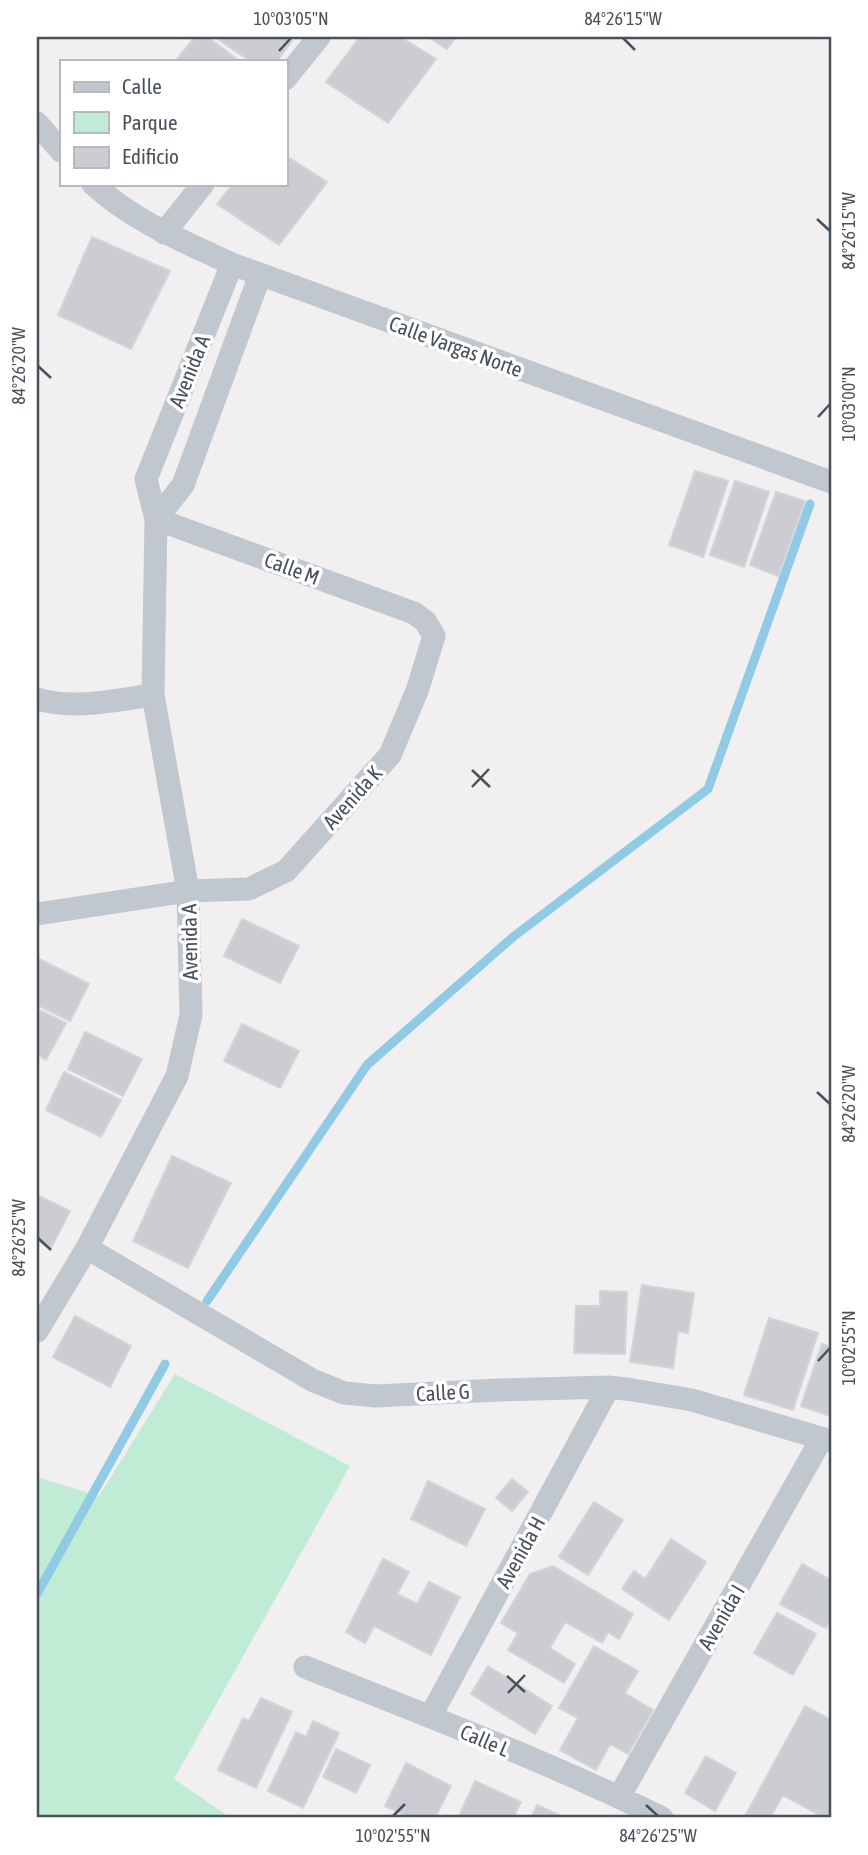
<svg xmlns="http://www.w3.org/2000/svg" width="868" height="1855" font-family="'Asap Condensed',sans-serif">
	<rect width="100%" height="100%" fill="#f1efef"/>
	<path fill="#c0ebd5" d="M175,1374l175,92 -176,313 57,39h-194v-341l62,19z"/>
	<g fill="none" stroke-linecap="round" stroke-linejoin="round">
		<path stroke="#91cae5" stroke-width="9" d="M207,1301l160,-236 146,-128 195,-148 102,-285
			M37,1594l128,-230"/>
	</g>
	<path fill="#cccdd3" stroke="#d3d4da" stroke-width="2" d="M195,37h13l31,24h-64z
		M215,37h72l5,4 -15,20h-27z
		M360,37h40l36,22 -48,64 -62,-41z
		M428,37h28l-9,12z
		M285,155l42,27 -48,63 -62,-41 16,-20h52z
		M92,237l78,34 -39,78 -73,-34z
		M695,471l33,10 -25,76 -34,-12z
		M735,481l34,11 -25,75 -34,-12z
		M776,492l29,9 -27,75 -28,-11z
		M242,919l57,27 -19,37 -56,-27z
		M37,958l52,26 -19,37 -33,-16z
		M37,1009l29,14 -20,37 -9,-5z
		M242,1024l57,27 -19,37 -56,-27z
		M85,1032l57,27 -19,37 -55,-27z
		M64,1072l57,28 -20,37 -55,-27z
		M172,1156l59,27 -43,85 -55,-27z
		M37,1195l33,16 -19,37 -14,-7z
		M642,1285l52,8 -6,40 -10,-2 -5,37 -43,-6z
		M600,1291l27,1 -2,62 -51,-1 2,-47h24z
		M75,1316l56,30 -21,41 -57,-30z
		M769,1318l49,15 -25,77 -49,-15z
		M822,1344l9,3v69l-30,-10z
		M512,1479l16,13 -16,19 -16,-13z
		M428,1481l57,28 -19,37 -55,-27z
		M594,1502l29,18 -35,55 -29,-18z
		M671,1539l35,23 -37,58 -47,-31 12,-18 11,8z
		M383,1559l26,13 -12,22 20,10 12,-22 31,15 -29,58 -57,-29 -9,17 -19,-11z
		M802,1564l29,16v38l-5,10 -46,-24z
		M553,1566l80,48 -14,25 -11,-7 -6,11 -37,-21 -15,26 25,16 -11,19 -56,-33 10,-17 -17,-10 29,-49z
		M777,1613l39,21 -23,41 -39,-22z
		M594,1646l44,25 -13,22 28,17 -25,44 -18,-10 -14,26 -36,-20 18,-32 -19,-10z
		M488,1666l64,40 -17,28 -64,-40z
		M261,1698l31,14 -36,76 -38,-18 25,-52 6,3z
		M805,1706l26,14v98h-6l-42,-23 -13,23h-26z
		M313,1721l26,12 -36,75 -35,-17 28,-59 10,5z
		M336,1749l34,16 -14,28 -33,-16z
		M706,1756l30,17 -21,38 -30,-18z
		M406,1763l45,23 -16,32h-24l-26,-12z
		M475,1781l46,21 -8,16h-55z
		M537,1805l28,13h-34z"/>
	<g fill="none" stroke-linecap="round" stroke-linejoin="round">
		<path stroke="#c0c7cf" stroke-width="23" d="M285,79l34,-42
			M37,123l24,28
			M93,184c40,37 90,57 139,80l599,218
			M164,233l39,-49
			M156,519l27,-34 77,-210
			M37,699c38,11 77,1 116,-4
			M37,914l151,-23 61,-2 37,-18 104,-116 27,-64 17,-55 -8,-14 -12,-9 -258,-94
			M87,1248l225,132 32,13 32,3 123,-6 110,-3 24,3 59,10 139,41
			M37,1331l50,-83 90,-172 14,-61 -3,-124 -35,-196 3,-176 -10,-40 86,-215
			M305,1667c120,48 242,94 357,151
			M430,1717l179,-330
			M619,1797l203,-359"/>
	</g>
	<path fill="none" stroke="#48505a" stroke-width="2.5" d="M623,38l12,12M279,51l12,-13M817,219l13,12M38,366l13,12M818,417l12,-13M472,770l18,17M472,787l17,-18M817,1092l13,12M38,1238l13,12M818,1361l12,-13M507,1676l18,16M508,1693l17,-18M646,1805l12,11M393,1816l12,-12"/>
	<g text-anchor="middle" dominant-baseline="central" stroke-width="7" stroke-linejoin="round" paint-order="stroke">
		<g font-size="21" fill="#48505a" stroke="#fff">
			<text transform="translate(456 346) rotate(20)">Calle Vargas Norte</text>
			<text transform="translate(189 371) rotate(-68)">Avenida A</text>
			<text transform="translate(292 568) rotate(20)">Calle M</text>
			<text transform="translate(352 797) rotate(-48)">Avenida K</text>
			<text transform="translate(189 942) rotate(-91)">Avenida A</text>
			<text transform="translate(443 1392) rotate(-3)">Calle G</text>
			<text transform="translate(520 1552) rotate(-61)">Avenida H</text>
			<text transform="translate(721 1617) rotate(-60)">Avenida I</text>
			<text transform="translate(485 1740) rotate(23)">Calle L</text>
		</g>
	</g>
	<rect width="868" height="1855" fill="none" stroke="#ffffff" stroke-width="77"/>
	<rect x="60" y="60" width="228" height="126" fill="#ffffff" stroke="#b6b9bd" stroke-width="2"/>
	<rect x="74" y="82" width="35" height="10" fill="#c0c7cf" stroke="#b6b9bd" stroke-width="2"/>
	<text x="122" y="94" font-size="21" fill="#48505a">Calle</text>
	<rect x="74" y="112" width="35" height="21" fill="#c0ebd5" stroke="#b6b9bd" stroke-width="2"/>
	<text x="122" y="130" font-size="21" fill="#48505a">Parque</text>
	<rect x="74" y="147" width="35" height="21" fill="#cccdd3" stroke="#b6b9bd" stroke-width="2"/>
	<text x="122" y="164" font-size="21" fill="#48505a">Edificio</text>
	<rect x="38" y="38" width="792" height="1778" fill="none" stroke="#48505a" stroke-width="2.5"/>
	<g font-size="18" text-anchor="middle" fill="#48505a">
		<text x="291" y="25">10°03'05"N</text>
		<text x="623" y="25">84°26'15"W</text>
		<text transform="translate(849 231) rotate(-90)" y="6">84°26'15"W</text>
		<text transform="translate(19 366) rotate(-90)" y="6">84°26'20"W</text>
		<text transform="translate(849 404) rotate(-90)" y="6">10°03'00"N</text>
		<text transform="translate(849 1104) rotate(-90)" y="6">84°26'20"W</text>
		<text transform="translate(19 1238) rotate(-90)" y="6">84°26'25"W</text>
		<text transform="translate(849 1348) rotate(-90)" y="6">10°02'55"N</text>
		<text x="393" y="1842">10°02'55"N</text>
		<text x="658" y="1842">84°26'25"W</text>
	</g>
</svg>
